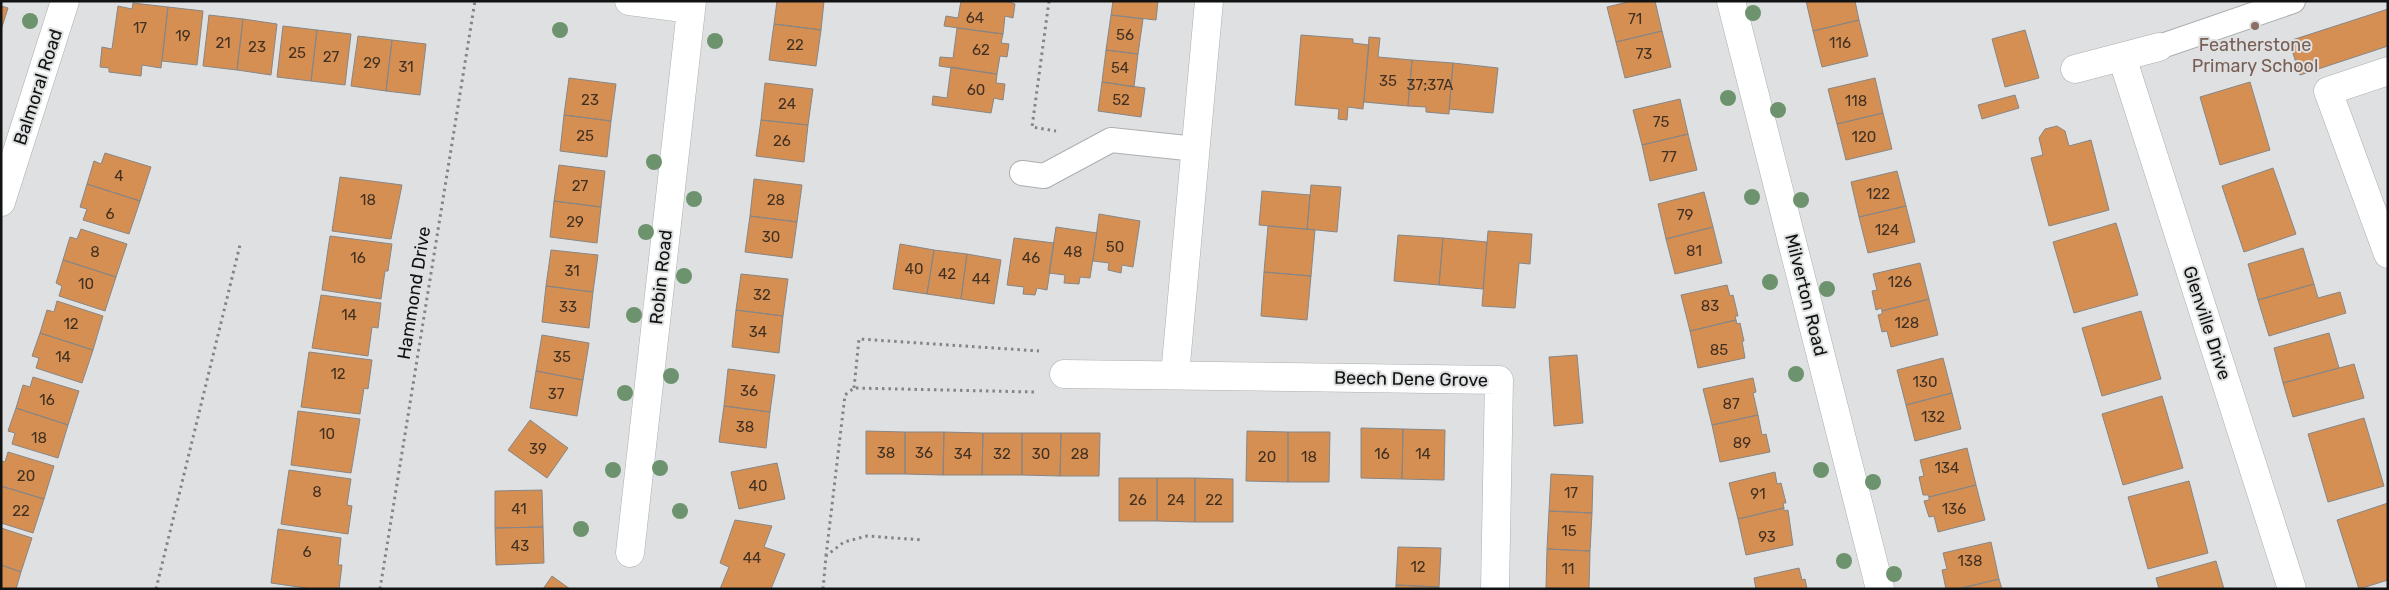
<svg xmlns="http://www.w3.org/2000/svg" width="2389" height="590" font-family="Rubik,sans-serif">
	<rect width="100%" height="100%" fill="#dfe0e1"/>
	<path fill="#d68f53" stroke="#878685" d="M777,1h47l-3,29 -47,-6z
		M961,1h46l8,3 -2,14 -8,-2 -2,18 -59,-8 2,-10 12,2z
		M1113,1h45l-2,19 -45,-5z
		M1632,1h23l7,30 -46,11 -9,-35z
		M1806,1h49l4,19 -46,11z
		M133,3l35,4 -7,61 -19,-3 -1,11 -32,-4v-4l-9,-1 2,-20 10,2 6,-43 14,3z
		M1,6l7,2 -7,22z
		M168,7l35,4 -6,54 -35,-4z
		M2388,9v37l-88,29 -11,-34z
		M209,15l34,4 -6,51 -34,-4z
		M1111,15l32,4 -5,35 -32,-4z
		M243,19l34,5 -6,51 -34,-5z
		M1859,20l9,36 -46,11 -9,-36z
		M774,24l47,6 -5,36 -47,-6z
		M283,26l34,4 -6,51 -34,-4z
		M957,28l46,6 -2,9 8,1 -2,13 -7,-1 -3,18 -58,-8 1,-9 13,1z
		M317,30l34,4 -6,51 -34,-4z
		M2025,30l14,48 -34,9 -13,-48z
		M1662,31l9,36 -46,11 -9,-36z
		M1301,35l52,4v4l16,2 -6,64 -15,-2 -1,13 -9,-1 1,-10 -44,-4z
		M358,36l34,4 -6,51 -35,-5z
		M1369,37l11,1 -2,19 34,3 -4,46 -44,-4z
		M392,40l34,4 -6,51 -34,-4z
		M1106,50l32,4 -4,33 -32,-5z
		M1412,60l41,3 -4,51 -23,-2v-5l-18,-1z
		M1453,63l45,5 -5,45 -44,-4z
		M951,67l46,7 -1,9 9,1 -2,16 -9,-2 -3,15 -59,-8 1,-9 14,2z
		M569,78l47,6 -5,37 -47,-6z
		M1875,78l8,35 -46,11 -9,-35z
		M1102,82l43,6 -4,29 -43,-6z
		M2250,82l20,68 -50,15 -20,-68z
		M765,83l48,6 -5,36 -47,-5z
		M2015,95l4,13 -37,11 -4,-14z
		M1680,99l8,35 -46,11 -9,-35z
		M1883,113l9,36 -46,11 -9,-36z
		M564,115l47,6 -4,36 -47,-6z
		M761,120l47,5 -4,37 -48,-6z
		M2057,126l8,5 4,15 22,-6 18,70 -60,16 -18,-68 12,-3 -4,-17 6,-9z
		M1688,134l9,36 -47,11 -8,-36z
		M105,153l46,14 -11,34 -53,-17 7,-23 7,3z
		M559,165l46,6 -4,36 -47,-6z
		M2273,168l23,66 -52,18 -22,-66z
		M1897,171l9,35 -47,11 -8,-35z
		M340,177l62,8 -11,54 -59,-8z
		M754,179l48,6 -5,37 -47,-6z
		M87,184l53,17 -11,33 -46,-14 4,-11 -7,-2z
		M1311,185l30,2 -4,45 -30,-3z
		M1262,191l48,4 -3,34 -48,-4z
		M1704,192l9,35 -47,12 -8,-35z
		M554,201l47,6 -4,36 -47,-6z
		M1906,206l9,36 -47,11 -9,-36z
		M1099,214l41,7 -7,46 -11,-2 -1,8 -13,-3 1,-7 -16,-2z
		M750,216l47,6 -5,36 -47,-6z
		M2116,223l22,72 -64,18 -21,-71z
		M1268,226l47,4 -4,46 -47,-4z
		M1056,227l41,6 -7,45 -10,-1 -1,7 -15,-1 1,-8 -16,-2z
		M1713,227l9,36 -47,11 -9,-35z
		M81,229l46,15 -11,33 -53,-17 7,-23 7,2z
		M1488,231l44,3 -2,30 -11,-1 -4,45 -33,-2z
		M1398,235l45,3 -4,47 -45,-4z
		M330,236l62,8 -4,27h-3l-4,28 -59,-9z
		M1014,238l40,5 -7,47 -10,-2 -2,7 -12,-1 1,-7 -17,-2z
		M1443,238l44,4 -4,47 -44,-4z
		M900,244l34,6 -7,44 -34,-5z
		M2303,248l11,36 -56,16 -10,-36z
		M551,250l47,5 -5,37 -47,-6z
		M934,250l33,4 -6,45 -34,-5z
		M967,254l34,6 -7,44 -33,-5z
		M63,260l53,17 -11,34 -46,-15 3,-10 -6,-3z
		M1920,263l9,36 -47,12 -1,-3 -5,2 -4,-19 5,-1 -4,-16z
		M1264,272l47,4 -4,44 -46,-4z
		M741,274l47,5 -5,37 -47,-6z
		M2314,284l4,14 22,-6 6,21 -77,23 -11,-36z
		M1727,285l3,11 3,-1 5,21h-3l1,4 -46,11 -9,-36z
		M546,286l47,6 -4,36 -47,-6z
		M321,295l60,8 -3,25 -6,-1 -4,29 -56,-8z
		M1929,299l9,36 -47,12 -4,-16 -5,1 -4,-17 4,-1v-3z
		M57,301l46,15 -10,34 -53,-17 7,-23 7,2z
		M736,310l47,6 -4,37 -47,-6z
		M2141,311l20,68 -59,17 -20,-68z
		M1736,320l1,4 3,-1 4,18h-2l3,17 -47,10 -8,-37z
		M40,333l53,17 -11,33 -46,-15 3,-10 -7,-2z
		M2329,333l10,35 -56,15 -9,-35z
		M542,335l47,8 -6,37 -47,-9z
		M309,352l63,8 -4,29 -4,-1 -4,26 -59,-7z
		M1577,355l6,68 -29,3 -5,-69z
		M1943,358l9,35 -46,12 -9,-35z
		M2354,364l10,34 -71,19 -10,-34z
		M728,369l47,6 -5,37 -46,-6z
		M536,371l47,9 -6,36 -47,-8z
		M33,377l46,14 -11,34 -52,-17 7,-23 7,2z
		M1753,378l3,14 -3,1 5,22 -46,10 -9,-36z
		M1952,393l9,36 -46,12 -9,-36z
		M2162,396l21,72 -60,17 -21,-71z
		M724,406l46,6 -4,36 -47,-6z
		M16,408l52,17 -10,33 -46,-14 3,-11 -7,-2z
		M298,411l62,8 -9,54 -60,-8z
		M1758,415l4,20 4,-1 4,18 -50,10 -8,-37z
		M2364,418l20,68 -56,16 -20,-68z
		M530,420l38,28 -21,30 -39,-28z
		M1361,428l42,1 -1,50 -41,-1z
		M1403,429l42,1 -1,50 -42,-1z
		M866,431l39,1v42h-39z
		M1247,431l41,1v50l-42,-1z
		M905,432h39l-1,43 -38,-1z
		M944,432l39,1 -1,42h-39z
		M1288,432h42l-1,50h-41z
		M983,433h39v42h-40z
		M1022,433h39l-1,43 -38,-1z
		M1061,433h39l-1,43h-39z
		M1967,448l9,37 -47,12 -1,-2h-5l-4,-18 5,-1 -4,-16z
		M8,452l46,14 -10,33 -43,-13v-25l4,1z
		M777,463l8,36 -46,10 -8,-37z
		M289,470l62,9 -4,26 5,1 -4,28 -67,-10z
		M1775,472l2,12 4,-1 5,20h-3l1,5 -46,11 -9,-36z
		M1551,474l42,2 -1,37 -43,-2z
		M1119,478h38v43h-38z
		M1157,478h38v44l-38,-1z
		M1195,478l38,1v43h-38z
		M2189,481l19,72 -60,16 -20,-72z
		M1976,485l9,35 -47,12 -4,-16 -5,1 -5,-16 5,-1v-3z
		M1,486l43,13 -11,34 -32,-10z
		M542,490l1,37 -48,1v-37z
		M2388,503v77l-29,9 -22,-69z
		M1784,508v3l4,-1 5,35 -47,10 -8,-36z
		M1549,511l43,2 -2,38 -43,-2z
		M735,520l37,6 -8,21 21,7 -14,35h-51l9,-22 -9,-4z
		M543,527l1,36 -48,2 -1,-37z
		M1,528l31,10 -11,34 -20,-7z
		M278,529l63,9 -3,27h4l-3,24h-26l-42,-6z
		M1991,542l8,37 -41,10h-12l-4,-19 5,-1 -4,-16z
		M1398,547l43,1 -2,39 -43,-2z
		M1547,549l43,2 -1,38 -43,-1z
		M2216,561l8,28h-65l-3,-11z
		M1,565l20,7 -5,17h-15z
		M1799,568l3,12 3,-1 2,10h-51l-2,-11z
		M552,576l18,13h-27z
		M1999,579l3,10h-44z
		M1396,585l43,2v2h-43z"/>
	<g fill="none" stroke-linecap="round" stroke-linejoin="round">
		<g stroke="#adaeaf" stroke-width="26">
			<path id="lane" d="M2159,47l134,-46
				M1022,173l22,3 67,-36 85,9"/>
		</g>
		<g stroke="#adaeaf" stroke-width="29">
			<path id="street" d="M629,1l62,8
				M1731,1l149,588
				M2122,57l170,532
				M2075,69l84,-22
				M2388,71l-60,20 60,163
				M1,202l64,-201
				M1064,374l435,6 -4,209
				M1175,375l34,-374
				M630,553l62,-552"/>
		</g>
		<path stroke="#838484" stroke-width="3" stroke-dasharray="2.5 4" stroke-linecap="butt" d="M1049,1l-17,126 24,4
			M854,388l5,-49 180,12
			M826,556l19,-161 9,-7 181,4
			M156,589l84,-344
			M380,589l95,-588
			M823,589l3,-33 18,-14 23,-6 56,4"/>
		<use href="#lane" stroke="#fff" stroke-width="24"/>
		<use href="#street" stroke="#fff" stroke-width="28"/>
	</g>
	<g fill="#6d926e">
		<circle cx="1753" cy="13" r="8"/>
		<circle cx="30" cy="21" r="8"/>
		<circle cx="560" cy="30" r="8"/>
		<circle cx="715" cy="41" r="8"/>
		<circle cx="1728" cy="98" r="8"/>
		<circle cx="1778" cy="110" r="8"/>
		<circle cx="654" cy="162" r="8"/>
		<circle cx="1752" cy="197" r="8"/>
		<circle cx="694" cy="199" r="8"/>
		<circle cx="1801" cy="200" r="8"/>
		<circle cx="646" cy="232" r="8"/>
		<circle cx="684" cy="276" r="8"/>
		<circle cx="1770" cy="282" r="8"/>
		<circle cx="1827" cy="289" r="8"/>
		<circle cx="634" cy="315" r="8"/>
		<circle cx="1796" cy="374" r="8"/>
		<circle cx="671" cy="376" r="8"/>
		<circle cx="625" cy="393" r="8"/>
		<circle cx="660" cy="468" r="8"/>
		<circle cx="613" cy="470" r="8"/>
		<circle cx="1821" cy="470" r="8"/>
		<circle cx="1873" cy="482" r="8"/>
		<circle cx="680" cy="511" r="8"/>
		<circle cx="581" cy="529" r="8"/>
		<circle cx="1844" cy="561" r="8"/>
		<circle cx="1894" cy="574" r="8"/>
	</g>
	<circle fill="#8d6e63" stroke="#dfe0e1" stroke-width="2" cx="2255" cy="26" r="5"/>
	<g text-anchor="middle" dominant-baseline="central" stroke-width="4" stroke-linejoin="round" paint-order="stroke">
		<g font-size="15" fill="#423122">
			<text x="975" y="18">64</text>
			<text x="1635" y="19">71</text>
			<text x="140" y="28">17</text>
			<text x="1125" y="35">56</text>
			<text x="183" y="36">19</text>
			<text x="223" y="43">21</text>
			<text x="1840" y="43">116</text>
			<text x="795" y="45">22</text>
			<text x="257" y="47">23</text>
			<text x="981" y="50">62</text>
			<text x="297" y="53">25</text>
			<text x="1644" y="54">73</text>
			<text x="331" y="57">27</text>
			<text x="372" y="63">29</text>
			<text x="406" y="67">31</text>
			<text x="1120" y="68">54</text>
			<text x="1388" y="81">35</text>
			<text x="1430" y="85">37;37A</text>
			<text x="976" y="90">60</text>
			<text x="590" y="100">23</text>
			<text x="1121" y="100">52</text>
			<text x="1856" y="101">118</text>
			<text x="787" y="104">24</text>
			<text x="1661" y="122">75</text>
			<text x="585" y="136">25</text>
			<text x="1864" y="137">120</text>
			<text x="782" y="141">26</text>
			<text x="1669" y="157">77</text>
			<text x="119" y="176">4</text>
			<text x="580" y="186">27</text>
			<text x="1878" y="194">122</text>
			<text x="368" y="200">18</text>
			<text x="776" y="200">28</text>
			<text x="110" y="214">6</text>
			<text x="1685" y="215">79</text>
			<text x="575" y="222">29</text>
			<text x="1887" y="230">124</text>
			<text x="771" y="237">30</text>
			<text x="1115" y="247">50</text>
			<text x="1694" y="251">81</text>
			<text x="95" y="252">8</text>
			<text x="1073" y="252">48</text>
			<text x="358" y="258">16</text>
			<text x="1031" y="258">46</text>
			<text x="914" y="269">40</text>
			<text x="572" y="271">31</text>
			<text x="947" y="274">42</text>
			<text x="981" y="279">44</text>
			<text x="1900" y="282">126</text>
			<text x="86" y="284">10</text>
			<text x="762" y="295">32</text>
			<text x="1710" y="306">83</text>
			<text x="568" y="307">33</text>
			<text x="349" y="315">14</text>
			<text x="1907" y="323">128</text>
			<text x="71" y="324">12</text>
			<text x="758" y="332">34</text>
			<text x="1719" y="350">85</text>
			<text x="63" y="357">14</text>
			<text x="562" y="357">35</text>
			<text x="338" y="374">12</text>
			<text x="1925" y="382">130</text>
			<text x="749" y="391">36</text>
			<text x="556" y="394">37</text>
			<text x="47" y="400">16</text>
			<text x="1731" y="404">87</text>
			<text x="1933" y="417">132</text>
			<text x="745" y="427">38</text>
			<text x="327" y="434">10</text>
			<text x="39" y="438">18</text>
			<text x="1742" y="443">89</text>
			<text x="538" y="449">39</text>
			<text x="886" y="453">38</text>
			<text x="924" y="453">36</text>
			<text x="963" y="454">34</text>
			<text x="1002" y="454">32</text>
			<text x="1041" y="454">30</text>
			<text x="1080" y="454">28</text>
			<text x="1382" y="454">16</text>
			<text x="1423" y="454">14</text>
			<text x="1267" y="457">20</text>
			<text x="1309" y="457">18</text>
			<text x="1947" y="468">134</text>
			<text x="26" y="476">20</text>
			<text x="758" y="486">40</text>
			<text x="317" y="492">8</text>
			<text x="1571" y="493">17</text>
			<text x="1758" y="494">91</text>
			<text x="1138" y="500">26</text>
			<text x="1176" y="500">24</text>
			<text x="1214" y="500">22</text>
			<text x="519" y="509">41</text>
			<text x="1954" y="509">136</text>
			<text x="21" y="511">22</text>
			<text x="1569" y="531">15</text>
			<text x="1767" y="537">93</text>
			<text x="520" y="546">43</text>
			<text x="307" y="552">6</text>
			<text x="752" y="558">44</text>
			<text x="1970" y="561">138</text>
			<text x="1418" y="567">12</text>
			<text x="1568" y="569">11</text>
		</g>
		<g font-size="18" fill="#785e54" stroke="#dfe0e1">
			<text x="2255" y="45">Featherstone<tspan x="2255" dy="21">Primary School</tspan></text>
		</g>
		<g font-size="18" fill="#111212" stroke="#dfe0e1">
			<text transform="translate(38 87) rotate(-72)">Balmoral Road</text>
			<text transform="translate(661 277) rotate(-84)">Robin Road</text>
			<text transform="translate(414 293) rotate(-81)">Hammond Drive</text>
			<text transform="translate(1806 295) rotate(76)">Milverton Road</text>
			<text transform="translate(2207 323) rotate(72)">Glenville Drive</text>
			<text transform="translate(1411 379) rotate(1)">Beech Dene Grove</text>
		</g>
	</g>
	<rect width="2389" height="590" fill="none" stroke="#111212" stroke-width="5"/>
</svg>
